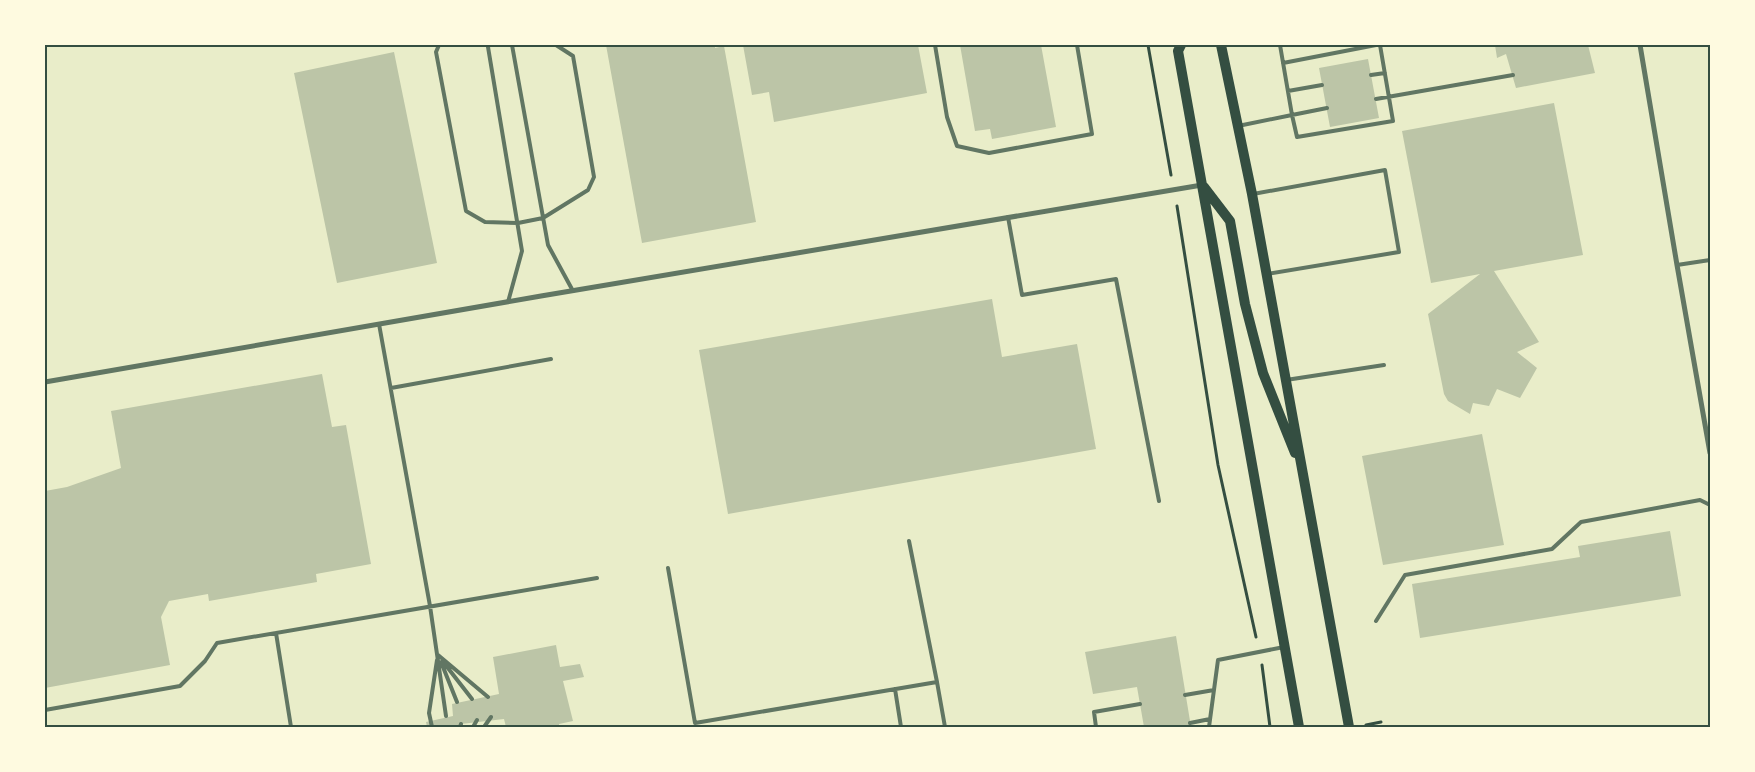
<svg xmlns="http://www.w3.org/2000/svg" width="1755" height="772" font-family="Quicksand,sans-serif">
	<rect width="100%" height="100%" fill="#e9edc9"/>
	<path fill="#bcc5a7" d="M606,45h109v3l9,-2 32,176 -114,21z
		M743,45h175l9,48 -153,29 -5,-30 -17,3z
		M960,45h81l15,82 -64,12 -2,-10 -15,2z
		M1495,45h93l7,28 -79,15 -10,-34 -9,4z
		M394,52l43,211 -100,20 -43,-210z
		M1368,59l11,59 -49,9 -11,-59z
		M1554,103l29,152 -89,16 45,71 -22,10 20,16 -17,30 -23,-9 -8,17 -16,-3 -3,11 -22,-13 -4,-7 -16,-80 52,-40 -49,9 -29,-152z
		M992,299l10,58 75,-13 19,105 -368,65 -29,-164z
		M322,374l10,53 14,-2 25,139 -55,10 1,8 -108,19 -1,-7 -39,7 -8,16 9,48 -125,23v-197l22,-4 54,-19 -10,-57z
		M1482,434l22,111 -121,20 -21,-109z
		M1670,531l11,65 -261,42 -8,-54 168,-27 -2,-11z
		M1176,636l15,91h-47l-7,-40 -44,7 -8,-42z
		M556,645l4,22 20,-3 4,13 -21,4 10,40 -14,3v3h-53l-2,-8 -43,5 -2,3h-32l-1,-5 27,-6 -1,-12 47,-10 -6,-37z"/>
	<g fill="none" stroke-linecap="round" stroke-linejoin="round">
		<path stroke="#344e41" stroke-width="3" d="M1148,45l23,130
			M1177,206l41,259 38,172
			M1262,665l8,62
			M1366,725l15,-3"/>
		<path stroke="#617663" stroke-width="4" d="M439,45l-3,7 30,159 19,11 33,1 25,-5 45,-28 6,-13 -21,-121 -17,-11
			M489,45l-1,2 34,204 -14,51
			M512,45l36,200 25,46
			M935,45l12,72 10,29 32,7 103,-19 -15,-89
			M1283,63l93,-18
			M1371,75l14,-2
			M1288,91l34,-6
			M1376,99l137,-24
			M1327,108l-35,7 5,22 96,-16 -13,-76
			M1238,126l54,-11 -12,-70
			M1253,194l132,-24 14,82 -132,22
			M1008,217l14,78 94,-16 43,222
			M1677,265l33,-5
			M379,324l51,282 16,110
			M1286,380l98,-15
			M391,388l160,-29
			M909,541l28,141
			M668,568l27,155 242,-41 8,45
			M1376,621l29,-46 147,-26 29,-27 119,-22 10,5
			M276,633l15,94
			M438,655l50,42
			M441,662l16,40
			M444,663l28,36
			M895,689l6,38
			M1185,695l29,-5
			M45,710l135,-24 25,-25 12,-18 380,-65
			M1190,723l20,-4
			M432,727l-3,-14 8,-53
			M460,727l1,-3
			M473,727l4,-7
			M484,727l7,-10
			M1096,727l-2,-15 46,-8
			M1209,727l9,-67 66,-13"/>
		<path stroke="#617663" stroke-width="5" d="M1640,45l37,220 33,188
			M45,382l496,-86 661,-111"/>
		<path stroke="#344e41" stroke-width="10" d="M1181,45l-3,6 121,676
			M1221,45l31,149 97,533
			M1204,187l26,34 15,83 18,69 32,80"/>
	</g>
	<rect width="1755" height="772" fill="none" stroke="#fefae0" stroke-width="92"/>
	<rect x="46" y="46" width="1663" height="680" fill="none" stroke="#344e41" stroke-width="2"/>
</svg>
